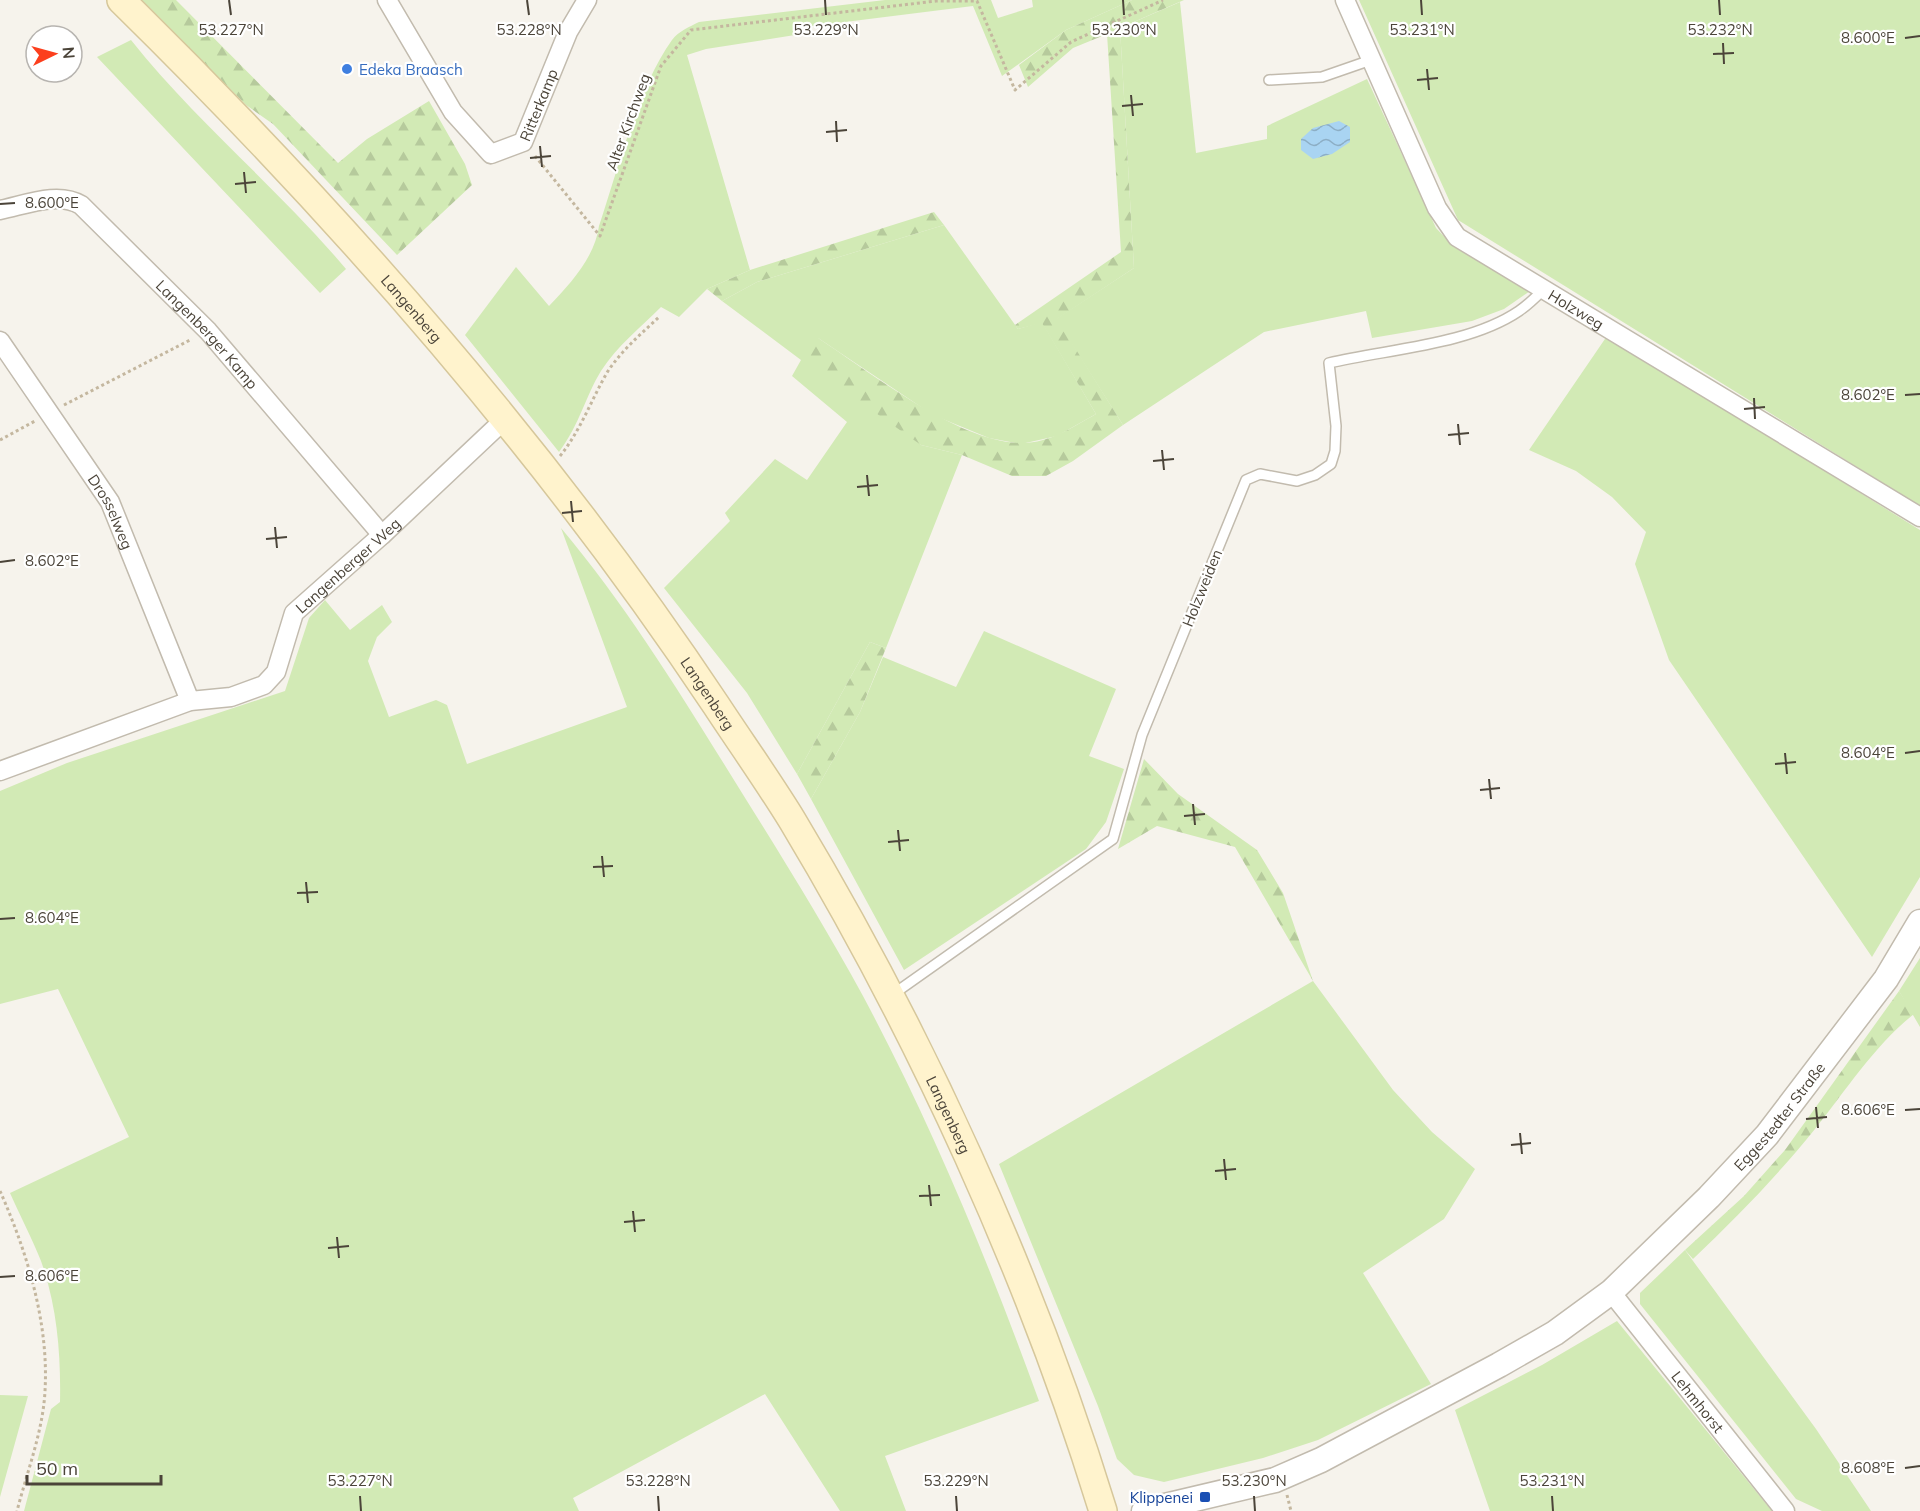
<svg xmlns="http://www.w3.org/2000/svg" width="1920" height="1511" font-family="Mulish,sans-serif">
	<defs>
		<pattern id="forest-firs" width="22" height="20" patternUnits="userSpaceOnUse" patternTransform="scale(1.5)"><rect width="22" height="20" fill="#d2eab5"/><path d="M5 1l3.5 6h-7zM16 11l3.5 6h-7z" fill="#b6ca9c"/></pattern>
		<pattern id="water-waves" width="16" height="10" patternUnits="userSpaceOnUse" patternTransform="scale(1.5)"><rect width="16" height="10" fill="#a9d4f2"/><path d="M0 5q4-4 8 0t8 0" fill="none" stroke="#8caec5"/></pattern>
	</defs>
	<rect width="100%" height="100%" fill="#f6f3ec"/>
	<path fill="#d2eab5" d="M885,0h106l7,18 35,-11 -1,-7h100l-66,30 -64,46 -29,-70 -176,22 -2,7 -89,14 -19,6 63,215 -43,19 -28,28 -18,-10c-20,20 -44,39 -60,64 -16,26 -21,53 -42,81l-94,-117 51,-68 33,39c21,-22 46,-49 50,-80 19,-56 39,-139 73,-186 7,-9 17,-13 27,-18z
		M1359,0h561v506l-462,-286z
		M1180,2l16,151 71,-14v-13l100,-47 69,149 18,19 76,44 -26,18 -32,12 -100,17 -6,-27 -102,21 -141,93 -67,-106 78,-51 -14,-240z
		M131,40c65,82 147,148 215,229l-26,24 -223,-236z
		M944,225l74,104 24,-7 54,92 -39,22 -36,8 -32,-6 -56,-23 -115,-77 103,107 41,10 -76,193 -16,-6 -73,132 -50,-81 -83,-105 66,-67 -5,-8 50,-54 32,21 40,-58 -55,-46 9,-16 -79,-59 35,-19z
		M1607,336l313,194v347l-48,80 -203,-297 -34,-96 11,-32 -34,-35 -36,-26 -47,-21z
		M561,528c63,75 116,160 168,244 46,74 92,147 134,224 69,129 126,267 176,405l-154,55 21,55h-66l-75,-117 -192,104 6,13h-555l27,-102 9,-7c1,-48 -3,-96 -19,-141 -9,-23 -21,-45 -31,-68l119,-56 -71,-148 -58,15v-213l67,-28 218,-72 24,-73 16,-18 25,30 32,-25 10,17 -15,15 -9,24 21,56 47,-17 11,5 20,59 160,-57z
		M984,631l132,58 -27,67 35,13 -18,53 -20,27 -182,121 -93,-171 49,-87 23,-55 73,30z
		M1920,958v69l-21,-36z
		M1313,981l80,109 39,42 43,37 -31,50 -81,54 68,111 -113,56 -55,18 -99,24 -30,-7 -17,-16 -19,-53 -99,-242z
		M1685,1250l131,179 55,82h-49l-26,-12 -156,-195v-11z
		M1617,1321l155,190h-282l-35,-101 87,-45z
		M0,1395l28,1 -28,101z"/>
	<path fill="url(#forest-firs)" d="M142,0h34l162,163 29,-24 62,-38 36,63 7,21 -75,70 -124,-131 -27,-19z
		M1132,0h52l-64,28 14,240 -77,51 66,106 -50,36 -27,15h-34l-50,-21 -41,-10 -120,-85 17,-22c52,34 140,104 202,105 28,1 53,-16 76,-29l-54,-91 -24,6 -3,-4 106,-73 -14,-218 -34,14 -45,39 -9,-22 47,-35z
		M934,212l10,13 -187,57 -35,19 -15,-12 43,-19z
		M870,642l16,6 -26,64 -49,87 -14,-25z
		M1144,759l34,35 79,56 26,43 30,88 -78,-134 -78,-21 -39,23z
		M1899,991l15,23c-40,32 -67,75 -99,115 -37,46 -79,89 -122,130l-8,-9 59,-54 41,-46z"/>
	<path fill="url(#water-waves)" d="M1339,121l11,6v15l-18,12 -19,5 -12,-9v-11l12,-11z"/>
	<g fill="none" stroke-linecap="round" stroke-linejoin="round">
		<g stroke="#c2bbae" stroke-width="12">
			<path id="service" d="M1269,80l53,-3 49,-17
				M892,995l221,-156 29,-104 104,-255 14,-6 37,7 18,-6 16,-11 4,-13 1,-25 -7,-63c59,-14 140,-18 190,-52 9,-6 17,-14 24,-21"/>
		</g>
		<g stroke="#c2bbae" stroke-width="21">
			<g id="minor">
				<path id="s1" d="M387,0l66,112 38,42 32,-12 45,-110 19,-32"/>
				<path id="s2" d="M1345,0l92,208 20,29 463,280"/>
				<path id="s3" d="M0,210c25,-5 58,-19 81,-5l127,126 174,204"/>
				<path id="s4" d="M0,341l110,161 80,199"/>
				<path id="s5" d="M0,771l190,-70 41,-4 33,-12 12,-13 18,-59 88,-78 123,-116"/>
				<path id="s6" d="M1611,1292l174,219"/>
			</g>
		</g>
		<g stroke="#c2bbae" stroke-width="27">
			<g id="tertiary">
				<path id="s7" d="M1144,1511l131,-31 46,-20 178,-95 56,-32 56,-41 98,-95 58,-62 119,-156 34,-57"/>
			</g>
		</g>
		<g stroke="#d6c79b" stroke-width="30">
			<g id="secondary">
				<path id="s8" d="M121,0c220,216 424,448 595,705 25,38 52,76 76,115 128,213 238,453 311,691"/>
			</g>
		</g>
		<path stroke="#c4b79f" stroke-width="3" stroke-dasharray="3 3" stroke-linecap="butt" d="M535,156l65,80 61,-170 30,-36 245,-29h41l38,89 56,-48 92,-42
			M64,405l128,-66
			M0,440l35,-19
			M560,456c21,-26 31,-56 48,-85 14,-21 33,-37 51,-54
			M0,1191c27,61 49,132 45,200 -2,40 -18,81 -28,120
			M1287,1495l4,16"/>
		<use href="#service" stroke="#fff" stroke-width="9"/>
		<use href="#minor" stroke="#fff" stroke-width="18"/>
		<use href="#tertiary" stroke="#fff" stroke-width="24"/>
		<use href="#secondary" stroke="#fff3cd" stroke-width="27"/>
	</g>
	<path fill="none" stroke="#4b4439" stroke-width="2" d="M229,0l2,15M527,0l2,15M825,0l1,15M1123,0l1,15M1421,0l1,15M1719,0l1,15M1905,38l15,-2M1723,43l1,21M1713,54l21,-1M1427,69l2,21M1417,80l21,-2M1131,95l2,21M1122,106l21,-2M836,121l1,21M826,132l21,-2M540,146l2,21M530,158l21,-2M244,172l2,21M235,184l21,-2M0,204l15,-1M1905,395l15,-1M1754,398l1,21M1744,409l21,-2M1458,424l2,21M1448,435l21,-2M1162,450l2,20M1153,461l21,-2M867,475l2,21M857,487l21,-2M571,501l2,21M562,513l20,-2M275,527l2,21M266,539l21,-2M0,562l15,-2M1785,753l2,21M1905,753l15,-2M1775,764l21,-2M1489,779l2,20M1480,790l20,-2M1193,804l2,21M1184,816l21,-2M898,830l2,21M888,842l21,-2M602,856l2,21M593,867l20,-1M306,882l2,21M297,893l21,-1M0,919l15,-1M1816,1107l2,21M1905,1110l15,-1M1806,1119l21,-2M1520,1133l2,21M1511,1145l20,-2M1224,1159l2,21M1215,1171l21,-2M929,1185l2,21M919,1196l21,-1M633,1211l2,21M624,1222l21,-2M337,1237l2,21M328,1248l21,-2M0,1277l15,-1M1905,1468l15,-2M360,1496l1,15M658,1496l1,15M956,1496l1,15M1254,1496l1,15M1552,1496l1,15"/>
	<circle fill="#3f7fe0" stroke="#fff" stroke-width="2" cx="347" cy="69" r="6"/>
	<rect fill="#1a4fb4" stroke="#fff" stroke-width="2" x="1199" y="1491" width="12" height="12" rx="3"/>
	<g text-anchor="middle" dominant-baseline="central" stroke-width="4.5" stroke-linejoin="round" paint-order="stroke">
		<g font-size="15" fill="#366cbe" stroke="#fff" text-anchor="start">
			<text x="359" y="69">Edeka Braasch</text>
		</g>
		<g font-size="15" fill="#4b4439" stroke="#fff">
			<text stroke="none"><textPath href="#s1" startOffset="261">Ritterkamp</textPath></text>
			<text transform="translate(628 122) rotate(-70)">Alter Kirchweg</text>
			<text stroke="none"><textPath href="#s8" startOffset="424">Langenberg</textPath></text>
			<text stroke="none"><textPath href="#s2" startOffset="402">Holzweg</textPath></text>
			<text stroke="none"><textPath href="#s3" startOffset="264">Langenberger Kamp</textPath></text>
			<text stroke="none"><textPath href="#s4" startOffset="204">Drosselweg</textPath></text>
			<text stroke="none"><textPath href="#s5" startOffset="430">Langenberger Weg</textPath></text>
			<text transform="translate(1202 588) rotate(-68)">Holzweiden</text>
			<text stroke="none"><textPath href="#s8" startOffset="910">Langenberg</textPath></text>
			<text stroke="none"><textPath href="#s8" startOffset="1396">Langenberg</textPath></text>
			<text stroke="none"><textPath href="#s7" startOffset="764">Eggestedter Straße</textPath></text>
			<text stroke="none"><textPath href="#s6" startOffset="140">Lehmhorst</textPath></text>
		</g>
		<g font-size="15" fill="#164399" stroke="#fff" text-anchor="end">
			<text x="1193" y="1497">Klippenei</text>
		</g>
	</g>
	<g font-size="15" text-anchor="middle" fill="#4b4439" stroke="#fff" stroke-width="4.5" stroke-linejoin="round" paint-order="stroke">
		<text x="231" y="35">53.227°N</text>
		<text x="529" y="35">53.228°N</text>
		<text x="826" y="35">53.229°N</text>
		<text x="1124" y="35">53.230°N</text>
		<text x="1422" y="35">53.231°N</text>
		<text x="1720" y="35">53.232°N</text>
		<text x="1868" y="43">8.600°E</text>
		<text x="52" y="208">8.600°E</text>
		<text x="1868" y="400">8.602°E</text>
		<text x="52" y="566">8.602°E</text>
		<text x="1868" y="758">8.604°E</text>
		<text x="52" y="923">8.604°E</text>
		<text x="1868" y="1115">8.606°E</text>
		<text x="52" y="1281">8.606°E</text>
		<text x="1868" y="1473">8.608°E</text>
		<text x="360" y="1486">53.227°N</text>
		<text x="658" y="1486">53.228°N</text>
		<text x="956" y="1486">53.229°N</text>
		<text x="1254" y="1486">53.230°N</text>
		<text x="1552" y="1486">53.231°N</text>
	</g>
	<g transform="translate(54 54) rotate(85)"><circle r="28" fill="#ffffff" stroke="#b7b4b0" stroke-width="1.5"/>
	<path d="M0-4.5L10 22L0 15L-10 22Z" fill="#fc3f1d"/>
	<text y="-9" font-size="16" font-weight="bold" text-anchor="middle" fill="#4b4439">N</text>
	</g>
	<path d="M27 1475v9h134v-9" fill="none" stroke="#4b4439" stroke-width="3"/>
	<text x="36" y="1475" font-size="18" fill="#4b4439" stroke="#ffffff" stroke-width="4.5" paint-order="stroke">50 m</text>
</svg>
